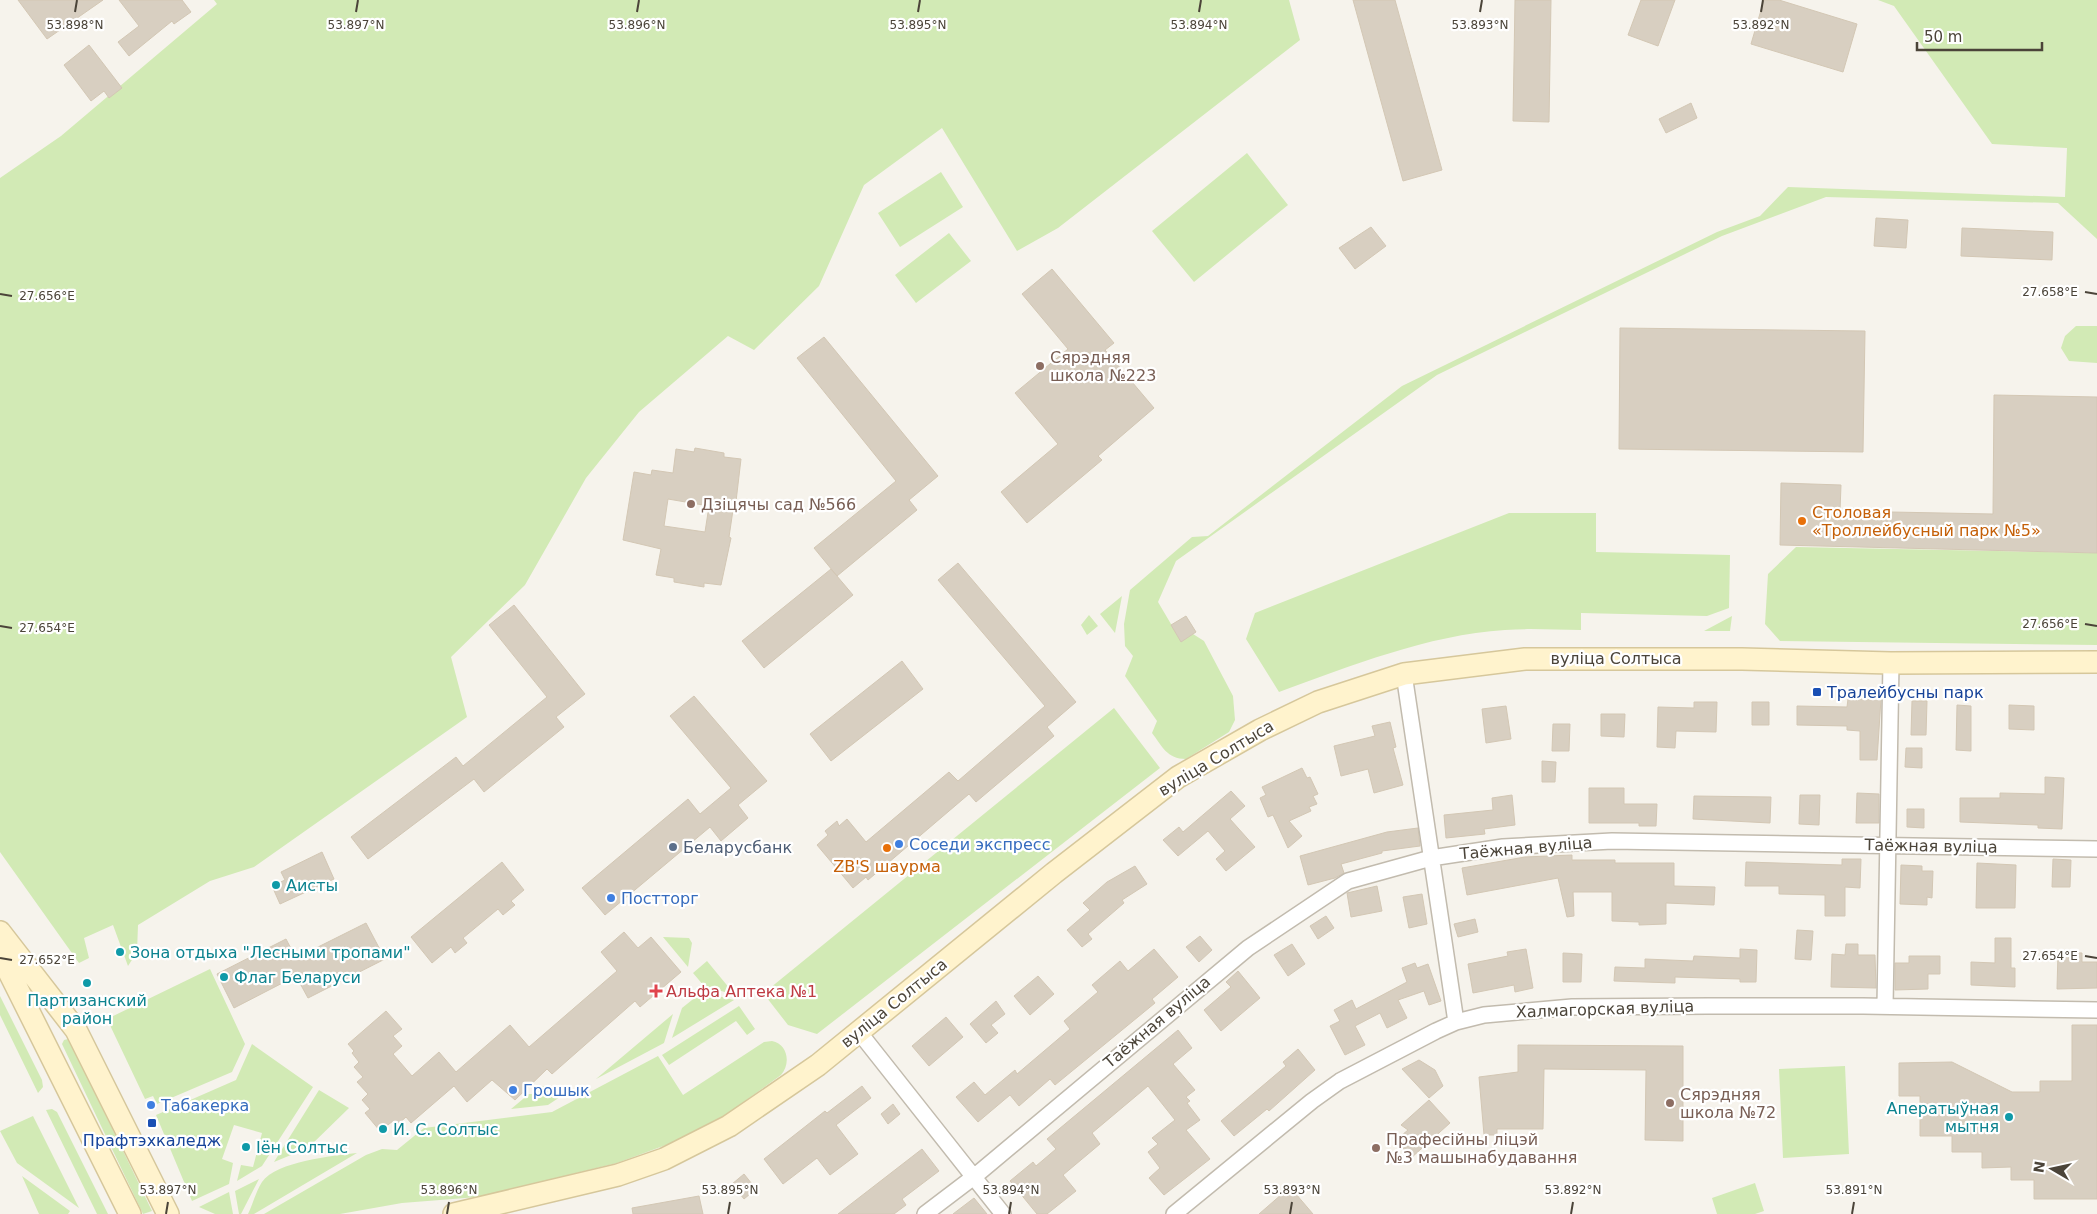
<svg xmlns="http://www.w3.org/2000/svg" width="2097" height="1214" font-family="'DejaVu Sans',sans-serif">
	<rect width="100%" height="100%" fill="#f6f3ec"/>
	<path fill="#d2eab5" d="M214,0h1075l11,40 -242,188 -41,23 -75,-123 -78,57 -45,101 -65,64 -26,-14 -89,76 -53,66 -61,107 -74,72 16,60 -213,150 -44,14 -72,44 -1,27 -9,14 -15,-41 -29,13 5,20 -10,5 -79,-111v-674l61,-42 156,-132z
		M1878,0h219v239l-39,-36 -232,-6 -104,39 -285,139 -261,186 -18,41 23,39 12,-7 11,7 29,55 2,24 -6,12 -43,27c-19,0 -24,-13 -34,-26l5,-12 -32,-45 8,-20 -8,-10 -1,-22 6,-34 62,-53 16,-1 194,-150 315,-154 43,-16 28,-29 277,10 2,-49 -75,-4 -98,-138z
		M1247,153l41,52 -94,77 -42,-51z
		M941,172l22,35 -63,40 -22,-34z
		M949,233l22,28 -55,42 -21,-28z
		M2076,326h21v37l-28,-2 -8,-13 4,-12z
		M1509,513h87v39l134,3 -1,53 -22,8 -126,-3v17c-25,0 -51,-2 -76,0 -78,5 -154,36 -226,62l-33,-53 9,-26z
		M1796,547l301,6v92l-317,-4 -15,-17 3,-50z
		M1122,596l-7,37 -15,-19z
		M1089,615l9,11 -11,9 -6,-10z
		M1732,616l-2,15h-26z
		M1114,708l46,60 -343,266 -29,-9 -21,-27 3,-10z
		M663,937l26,1 3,5 -4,24z
		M707,961l28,34 -31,-9 -11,-13z
		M210,969l35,75 -13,28 -75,32 -4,-8 -8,3 -38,-80z
		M702,992l32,8 -62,38 10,-30z
		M0,996l42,84 1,7 -5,6 -38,-78z
		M739,1006l16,23 -8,6 -11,-14 -67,44 -7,-10z
		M673,1014l-9,29 -68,36z
		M68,1039l4,6 80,166 -9,3 -81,-170 2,-4z
		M772,1041c16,3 19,23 9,34l-55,40 -52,27 -57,21 -139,34 -76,6 -62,11h-76l102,-59 16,-6 15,1 27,-22 128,-16 106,-56 25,39 81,-53z
		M252,1044l61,43 -51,79 -25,15 4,-16 12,2 9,-34 -28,-8 -12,34 11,4 -4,21 -37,17 -36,-86 80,-35z
		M1845,1066l4,88 -66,4 -4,-89z
		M543,1086h5l12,11 -12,8 -37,4 18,-15h6z
		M319,1090l30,18 -41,40 -34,14z
		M52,1109l5,3 51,102h-11l-51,-104z
		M33,1116l46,92 -62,-45 -17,-32z
		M357,1153l-103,61h-6c5,-10 8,-23 14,-32 15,-21 71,-26 95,-29z
		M22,1176l48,35 -2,3h-29z
		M259,1179l-18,35h-2l-4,-23z
		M1755,1183l9,28 -9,3h-38l-5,-16z
		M229,1192l4,22h-18l-16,-7z"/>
	<path fill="#d8cfc1" stroke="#d3c7b4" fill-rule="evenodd" d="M18,0h85l-56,39z
		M119,0h63l9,12 -17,12 -2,-3 -43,35 -11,-14 21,-16z
		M1353,0h42l47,170 -39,11z
		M1515,0h36l-2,122 -36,-1z
		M1641,0h34l-17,46 -30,-11z
		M1764,0h15l78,24 -14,48 -92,-28z
		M89,45l33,43 -13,10 -5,-7 -13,10 -27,-36z
		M1691,103l6,15 -31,15 -7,-14z
		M1876,218l32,2 -2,28 -32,-2z
		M1371,227l15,19 -31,23 -16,-21z
		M1962,228l91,4 -1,28 -91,-4z
		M1052,269l62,74 -9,7 49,58 -56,48 4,4 -75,63 -26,-31 57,-48 -43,-51 53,-44 -46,-55z
		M1620,328l245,3 -2,121 -244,-3z
		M824,337l114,139 -29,24 8,10 -80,66 -23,-28 82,-67 -99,-123z
		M1994,395l103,2v156l-317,-8 1,-62 60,2 -1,26 153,3z
		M695,448l29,5v4l17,2 -6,51h-2l-4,27 2,1 -10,47 -17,-2v4l-30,-5v-4l-18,-3 5,-26 -38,-9 11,-68 17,3 1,-5 21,3 3,-24 18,3zM668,499l41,7 -4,26 -41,-6z
		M958,563l118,139 -29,25 7,9 -78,66 -7,-8 -101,86 -2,-3 -13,11 -36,-43 11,-10 -3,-4 12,-10 2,5 8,-7 19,23 83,-70 9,9 87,-75 -107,-126z
		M831,569l22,26 -89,73 -22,-27z
		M514,605l71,89 -29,23 8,10 -80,65 -10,-13 -106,80 -17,-22 105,-80 7,9 84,-69 -58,-72z
		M1186,616l10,16 -15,10 -10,-17z
		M902,661l21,28 -92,72 -21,-27z
		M694,696l73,85 -29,24 10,13 -27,23 -11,-14 -105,88 -23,-27 106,-89 12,15 31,-26 -61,-72z
		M1848,699h33l-4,61h-17v-29l-13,-1v-4l-50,-1v-19l50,1z
		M1912,701h15l-1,34h-15z
		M1694,702h23l-1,30 -40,-1 -1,17 -18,-1 1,-40 36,1z
		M1752,702h17v23h-17z
		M1957,705l14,1v45l-15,-1z
		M2009,705l25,1v24l-25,-1z
		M1506,706l5,33 -25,4 -4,-34z
		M1601,714h24l-1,23 -23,-1z
		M1390,722l6,25 -3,1 10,37 -29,8 -6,-24 -27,7 -7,-30 41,-10 -3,-10z
		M1553,724h17l-1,27h-17z
		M1906,748h16v20l-17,-1z
		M1542,761l14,1 -1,20h-13z
		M1302,768l5,10 3,-1 8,17 -5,2 4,8 -8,3 2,4 -22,10 13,15 -14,12 -15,-33 -5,2 -8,-19 6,-3 -4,-8z
		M2045,777l19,1 -2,51 -24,-1v-3l-78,-3v-24h40v-5l45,1z
		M1589,788h35v16h33l-1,22h-17v-3h-50z
		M1231,791l14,15 -15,13 25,28 -29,24 -10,-12 9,-8 -17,-20 -30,25 -15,-16 16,-13 4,5z
		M1857,793l22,1v29h-23z
		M1512,795l3,30 -31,4 1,5 -39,4 -2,-23 49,-5 -1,-12z
		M1800,795h20l-1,30 -20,-1z
		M1694,796l77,1 -1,26 -77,-4z
		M1907,809h17v19l-17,-1z
		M1418,828l2,18 -38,5v2l-41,11 3,9 -9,5 -27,7 -8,-29 87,-24z
		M322,852l12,27 -54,25 -8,-18 13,-6 -4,-8z
		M1572,855v5h43v3h59v23l41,1 -1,18 -48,-2v21l-27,1v-3l-27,-1v-29h-39l1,24 -7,1 -9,-39 -91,17 -5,-27 63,-11z
		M1842,859h19l-1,29 -15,-1v29h-20v-21l-46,-1v-8h-34l1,-24 96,3z
		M2053,859l18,1 -1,27h-18z
		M502,862l22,28 -13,11 4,4 -12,10 -5,-6 -35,29 4,5 -12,10 -4,-6 -19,16 -21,-26z
		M1977,863l39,2 -1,43h-39z
		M1901,865l21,1v5h11l-1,27 -5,-1v8l-27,-1z
		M1135,866l12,18 -25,16 2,3 -36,31 4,5 -10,8 -15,-17 23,-20 -7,-7 24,-21z
		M1377,886l5,25 -31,6 -4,-24z
		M1422,894l5,30 -18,4 -6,-31z
		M1326,916l8,12 -16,11 -8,-13z
		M1475,919l3,13 -20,5 -4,-13z
		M366,923l19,36 -77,39 -12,-22 -62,32 -17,-34 69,-35 10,19z
		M1797,930l16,1 -2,29 -16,-1z
		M624,932l14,16 13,-11 30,35 -41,35 -5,-6 -83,73 -5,-5 -32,31 -23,-20 -25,22 -13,-16 -43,37 -5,-6 -10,9 -3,-5 -13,10 -15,-18 5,-4 -8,-9 6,-6 -11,-12 6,-5 -9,-10 5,-5 -7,-9 2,-2 -6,-7 38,-33 16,18 -9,7 9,10 -9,8 19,22 27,-24 17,20 54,-47 19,22 88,-76 -16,-19z
		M1200,936l12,14 -13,12 -13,-15z
		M1995,938h16v30h4v19l-44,-2v-23l24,1z
		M1292,944l13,20 -17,12 -14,-21z
		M1846,944h12v11h17l1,33 -45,-1 1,-33 13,1z
		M1154,949l24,28 -26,22 3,4 -100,82 -5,-6 -31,27 -9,-11 -32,27 -22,-25 18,-15 11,13 30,-25 2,4 53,-45 -6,-8 34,-29 -6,-7 28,-24 8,10z
		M1526,949l7,39 -18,4 -1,-7 -41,8 -5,-29 40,-8 -1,-4z
		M1740,949l17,1 -1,32h-16v-3l-65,-2v6l-61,-2 1,-14 30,1v-9l48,2 1,-5 46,2z
		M2058,952l24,1v9h15v26l-40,1z
		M1563,953l19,1 -1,28h-18z
		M1909,956h31v18h-12v15l-33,1v-27h14z
		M1415,963l2,5 11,-4 13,37 -12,4 -5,-14 -26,9 9,18 -20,10 -7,-15 -25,13 10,19 -20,10 -15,-29 10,-5 -6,-11 18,-10 4,9 51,-27 -5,-14z
		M1238,971l22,27 -39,33 -17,-21 27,-23 -5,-5z
		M1038,976l16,18 -24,21 -16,-19z
		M996,1001l9,13 -14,11 7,8 -12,10 -16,-19z
		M946,1017l17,20 -34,29 -17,-20z
		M2072,1025h25v174h-63v-19h-23v-13l-29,1v-16h-30v-16h-32v-40h-21v-33l53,-1 60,30h28v-11h32z
		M1178,1030l14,18 -19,16 22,26 -9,7 4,4 -3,2 13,17 -14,10 24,29 -46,36 -15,-17 11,-10 -12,-16 10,-8 -6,-6 23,-18 -27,-34 -56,47 8,11 -37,31 13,16 -29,23h-10l-27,-33 23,-19 3,4 20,-17 -9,-10z
		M1518,1045l165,1v95l-38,-1 1,-70 -102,-1 -1,60h-46v6h-13l-5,-58 39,-5z
		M1298,1049l17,21 -46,41 -2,-2 -33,27 -13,-15 65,-55 -3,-4z
		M1419,1060l16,10 8,16 -14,12 -27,-29z
		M862,1086l9,12 -35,27 22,29 -28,21 -13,-17 -34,26 -19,-25 61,-48 2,2z
		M1429,1100l21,23 -39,35 -15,-18 12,-10 -7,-5z
		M893,1104l7,10 -12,10 -7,-10z
		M922,1149l17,22 -37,28 4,6 -12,9h-56z
		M744,1174l12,15 -12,10 -12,-15z
		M1290,1187l23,27h-54z
		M699,1196l4,18h-70l-1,-6z
		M974,1198l13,16h-34z"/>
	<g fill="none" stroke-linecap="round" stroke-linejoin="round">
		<g stroke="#c2bbae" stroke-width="18">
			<path id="street" d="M1404,674l52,348
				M1885,1006l6,-343
				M859,1032l144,182
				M925,1214l50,-38 273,-228 100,-67 83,-23 72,-11 109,-6 485,8
				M1174,1214l138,-113 28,-20 96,-50 20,-9 28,-7 88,-8 136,-1h155l234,4"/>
		</g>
		<g stroke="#d6c79b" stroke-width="24">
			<path id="secondary" d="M0,932l76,98 92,184
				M0,954l130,260
				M454,1214l164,-39 46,-16 65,-33 89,-61 236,-192 124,-96 82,-47 58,-28 86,-28 121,-15h217l149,4 206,-1"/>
		</g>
		<use href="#street" stroke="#fff" stroke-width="15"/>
		<use href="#secondary" stroke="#fff3cd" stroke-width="21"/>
	</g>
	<path fill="none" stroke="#4b4439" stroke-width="2" d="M75,12l2,-12M356,12l2,-12M637,12l2,-12M918,12l2,-12M1199,12l2,-12M1480,12l2,-12M1761,12l2,-12M2085,292l12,2M0,294l12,2M2085,624l12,2M0,626l12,2M2085,956l12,2M0,958l12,2M166,1214l2,-12M447,1214l2,-12M728,1214l2,-12M1009,1214l2,-12M1290,1214l2,-12M1571,1214l2,-12M1852,1214l2,-12"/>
	<g fill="#8d6e63" stroke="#fff" stroke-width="2">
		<circle cx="1040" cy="366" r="5"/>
		<circle cx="691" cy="504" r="5"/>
		<circle cx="1670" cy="1103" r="5"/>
		<circle cx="1376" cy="1148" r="5"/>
	</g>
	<g fill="#e8710a" stroke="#fff" stroke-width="2">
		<circle cx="1802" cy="521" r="5"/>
		<circle cx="887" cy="848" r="5"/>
	</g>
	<g fill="#1a4fb4" stroke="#fff" stroke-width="2">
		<rect x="1812" y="687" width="10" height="10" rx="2.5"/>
		<rect x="147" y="1118" width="10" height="10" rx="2.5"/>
	</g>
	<g fill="#3f7fe0" stroke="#fff" stroke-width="2">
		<circle cx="899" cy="844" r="5"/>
		<circle cx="611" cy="898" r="5"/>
		<circle cx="513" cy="1090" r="5"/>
		<circle cx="151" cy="1105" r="5"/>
	</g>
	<circle fill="#5c6f8a" stroke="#fff" stroke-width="2" cx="673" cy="847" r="5"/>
	<g fill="#0f9aa8" stroke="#fff" stroke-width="2">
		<circle cx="276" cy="885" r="5"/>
		<circle cx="120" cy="952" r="5"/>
		<circle cx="224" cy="977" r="5"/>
		<circle cx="87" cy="983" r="5"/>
		<circle cx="2009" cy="1117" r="5"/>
		<circle cx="383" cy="1129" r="5"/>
		<circle cx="246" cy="1147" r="5"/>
	</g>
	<path fill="#e0444e" stroke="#fff" stroke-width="2" d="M653.5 983.5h5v5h5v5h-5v5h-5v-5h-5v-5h5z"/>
	<g text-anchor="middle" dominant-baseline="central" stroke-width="4.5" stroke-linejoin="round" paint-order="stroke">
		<g font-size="16" fill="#785e54" stroke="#fff" text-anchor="start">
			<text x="1050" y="357">Сярэдняя<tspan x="1050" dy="18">школа №223</tspan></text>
			<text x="701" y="504">Дзіцячы сад №566</text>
			<text x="1680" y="1094">Сярэдняя<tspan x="1680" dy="18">школа №72</tspan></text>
			<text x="1386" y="1139">Прафесійны ліцэй<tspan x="1386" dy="18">№3 машынабудавання</tspan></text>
		</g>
		<g font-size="16" fill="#c56008" stroke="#fff" text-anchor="start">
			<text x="1812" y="512">Столовая<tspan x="1812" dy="18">«Троллейбусный парк №5»</tspan></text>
			<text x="887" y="866" text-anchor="middle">ZB'S шаурма</text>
		</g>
		<g font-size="16" fill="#4b4439" stroke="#fff">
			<text x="1616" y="658">вуліца Солтыса</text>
			<text transform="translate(1216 758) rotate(-31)">вуліца Солтыса</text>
			<text transform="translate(1931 846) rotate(1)">Таёжная вуліца</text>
			<text transform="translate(1526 848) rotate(-5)">Таёжная вуліца</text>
			<text transform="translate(894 1003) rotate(-39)">вуліца Солтыса</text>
			<text transform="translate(1605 1009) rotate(-2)">Халмагорская вуліца</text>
			<text transform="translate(1157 1022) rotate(-40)">Таёжная вуліца</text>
		</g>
		<g font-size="16" fill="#164399" stroke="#fff" text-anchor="start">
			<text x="1827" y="692">Тралейбусны парк</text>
			<text x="152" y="1140" text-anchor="middle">Прафтэхкаледж</text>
		</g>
		<g font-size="16" fill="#366cbe" stroke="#fff" text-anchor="start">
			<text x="909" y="844">Соседи экспресс</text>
			<text x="621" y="898">Постторг</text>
			<text x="523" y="1090">Грошык</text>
			<text x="161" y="1105">Табакерка</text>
		</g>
		<g font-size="16" fill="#4e5e75" stroke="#fff" text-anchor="start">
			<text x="683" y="847">Беларусбанк</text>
		</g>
		<g font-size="16" fill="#0d838f" stroke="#fff" text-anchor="start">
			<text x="286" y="885">Аисты</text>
			<text x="130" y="952">Зона отдыха "Лесными тропами"</text>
			<text x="234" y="977">Флаг Беларуси</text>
			<text x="87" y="1000" text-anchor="middle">Партизанский<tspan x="87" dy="18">район</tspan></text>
			<text x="1999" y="1108" text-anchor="end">Аператыўная<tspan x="1999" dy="18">мытня</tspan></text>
			<text x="393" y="1129">И. С. Солтыс</text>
			<text x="256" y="1147">Іён Солтыс</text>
		</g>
		<g font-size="16" fill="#be3a42" stroke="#fff" text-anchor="start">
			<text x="666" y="991">Альфа Аптека №1</text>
		</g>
	</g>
	<g font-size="12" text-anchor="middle" fill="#4b4439" stroke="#fff" stroke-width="4.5" stroke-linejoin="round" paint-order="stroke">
		<text x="75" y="29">53.898°N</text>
		<text x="356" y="29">53.897°N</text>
		<text x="637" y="29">53.896°N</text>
		<text x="918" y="29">53.895°N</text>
		<text x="1199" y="29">53.894°N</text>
		<text x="1480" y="29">53.893°N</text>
		<text x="1761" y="29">53.892°N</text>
		<text x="2050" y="296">27.658°E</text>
		<text x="47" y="300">27.656°E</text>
		<text x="2050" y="628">27.656°E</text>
		<text x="47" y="632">27.654°E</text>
		<text x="2050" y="960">27.654°E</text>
		<text x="47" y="964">27.652°E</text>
		<text x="168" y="1194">53.897°N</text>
		<text x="449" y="1194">53.896°N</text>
		<text x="730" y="1194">53.895°N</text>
		<text x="1011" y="1194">53.894°N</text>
		<text x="1292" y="1194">53.893°N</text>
		<text x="1573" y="1194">53.892°N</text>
		<text x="1854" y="1194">53.891°N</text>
	</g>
	<g transform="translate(2052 1169) rotate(279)" stroke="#ffffff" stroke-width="4" paint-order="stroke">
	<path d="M0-4L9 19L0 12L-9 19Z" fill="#4b4439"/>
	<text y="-8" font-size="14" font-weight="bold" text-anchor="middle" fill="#4b4439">N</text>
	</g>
	<path d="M1917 42v8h125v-8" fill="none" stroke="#4b4439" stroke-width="2.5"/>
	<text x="1924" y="42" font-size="15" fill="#4b4439" stroke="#ffffff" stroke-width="4" paint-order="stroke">50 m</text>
</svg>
